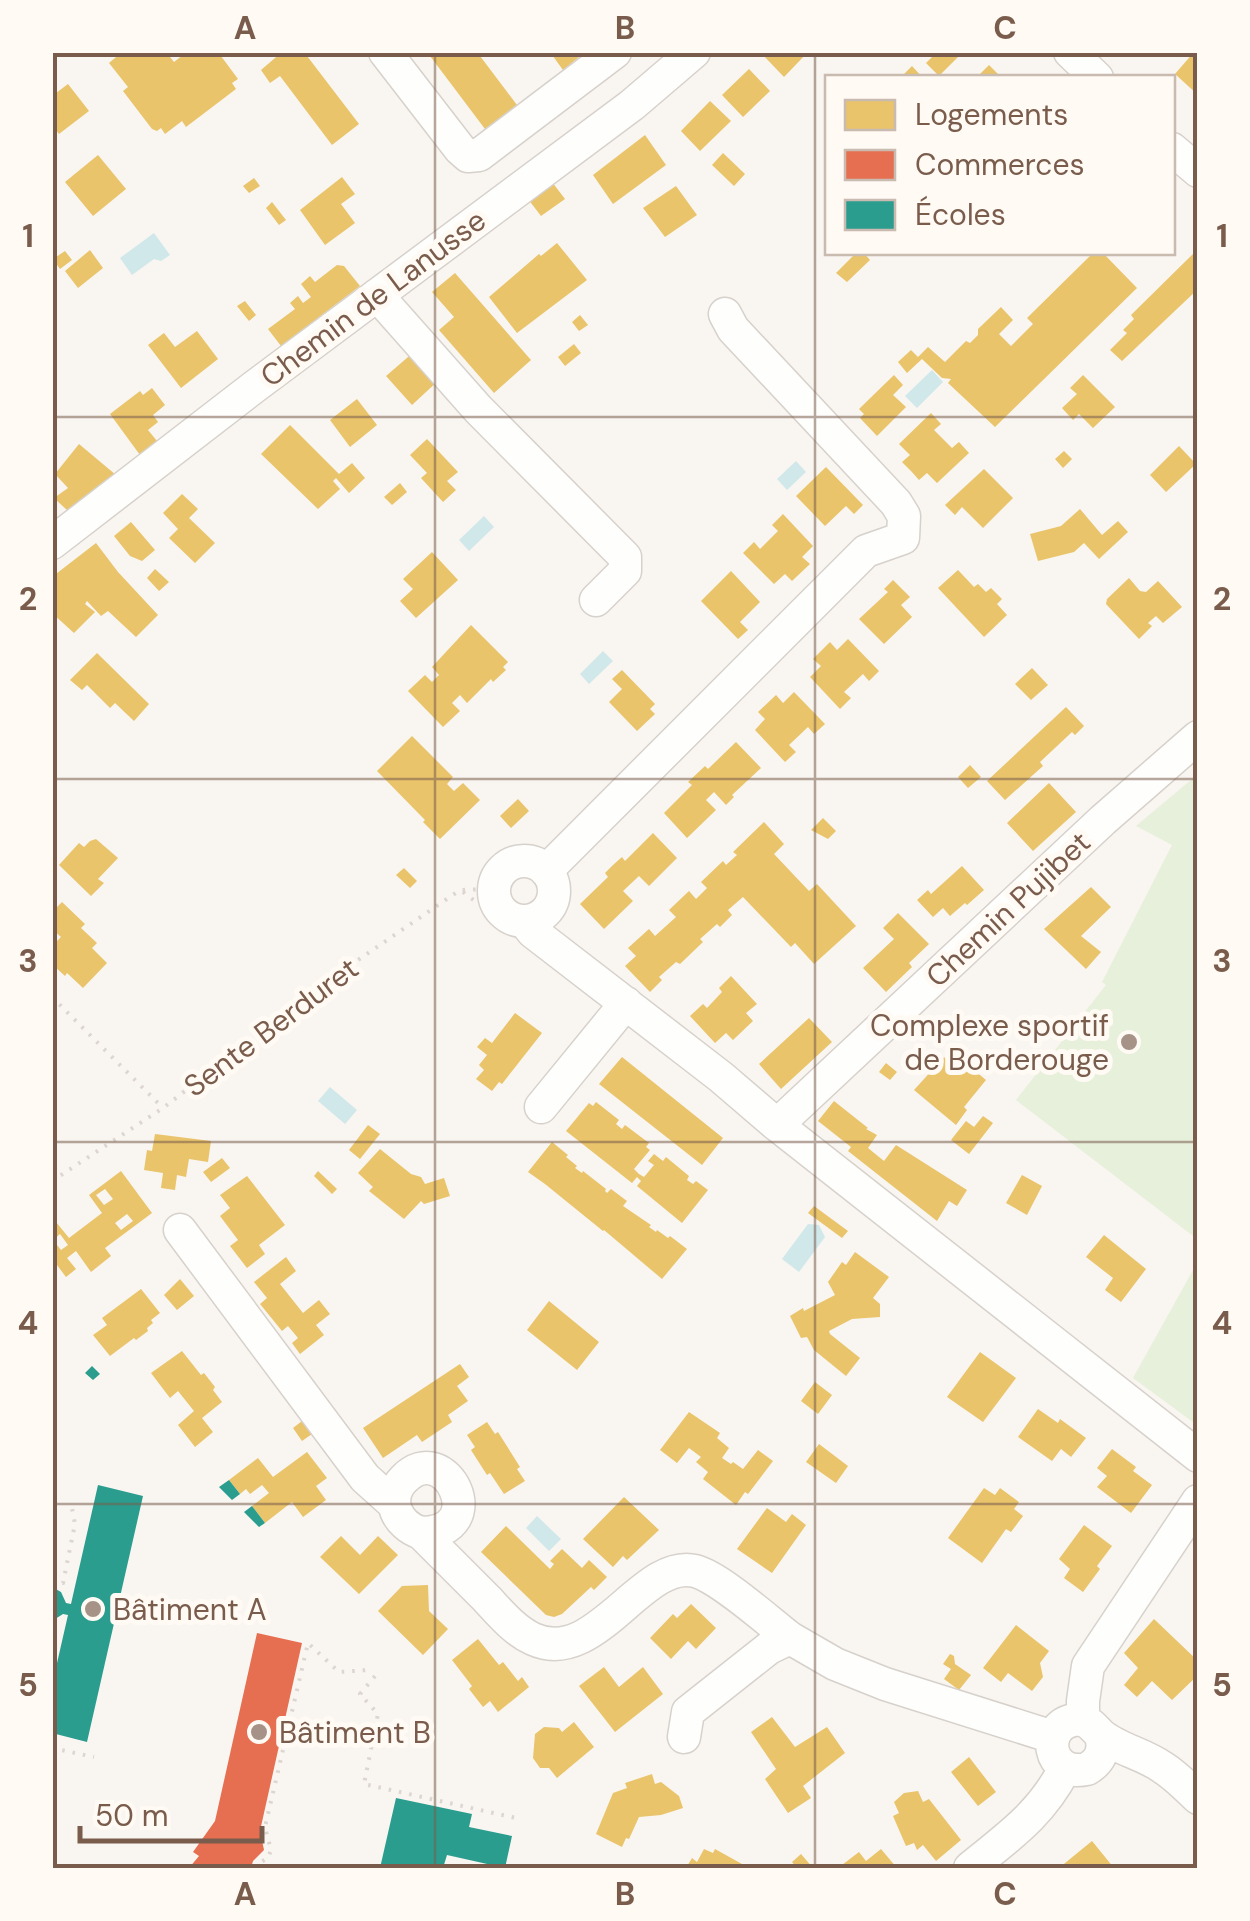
<svg xmlns="http://www.w3.org/2000/svg" width="1250" height="1921" font-family="'DM Sans',sans-serif">
	<rect width="100%" height="100%" fill="#f9f5f0"/>
	<path fill="#e7f0db" d="M1197,775v464l-181,-139 90,-115 -4,-3 70,-137 -36,-19z
		M1197,1263v162l-64,-47z"/>
	<path fill="#d0e8ea" d="M154,233l16,22 -9,6 -7,-2 -22,16 -12,-17z
		M932,370l11,12 -26,26 -12,-12z
		M796,461l10,11 -19,18 -10,-11z
		M484,516l10,11 -25,24 -10,-11z
		M603,651l10,10 -24,23 -9,-10z
		M330,1087l27,23 -12,14 -27,-23z
		M808,1224l11,1 6,12 -26,35 -17,-13z
		M537,1516l24,23 -12,12 -23,-23z"/>
	<path fill="#e9c46a" fill-rule="evenodd" d="M122,52h44l8,10 13,-10h31l20,27 -6,4 4,6 -50,38 -4,-6 -17,13 -4,-6 -4,3 -5,-2 -29,-38 5,-4 -19,-24z
		M282,52h22l55,72 -27,21 -52,-69 -10,7 -9,-13z
		M427,52h50l40,53 -32,24z
		M550,52h35l-22,18z
		M760,52h48l-24,25z
		M937,52h26l-24,24 -13,-13z
		M1194,52l4,2v41l-23,-21z
		M989,65l13,13h-26z
		M912,66l11,12h-23z
		M749,69l21,22 -27,26 -21,-22z
		M68,84l21,27 -30,23 -7,-9v-29z
		M710,101l21,20 -31,30 -19,-20z
		M645,135l21,30 -53,39 -20,-29z
		M723,153l22,21 -11,12 -22,-21z
		M98,155l28,34 -33,27 -28,-34z
		M342,177l13,17 -14,10 14,19 -30,22 -25,-35z
		M254,178l6,8 -11,7 -6,-7z
		M552,182l13,17 -24,17 -13,-17z
		M676,186l21,29 -32,22 -22,-29z
		M272,202l14,18 -7,5 -13,-17z
		M557,243l30,37 -70,53 -28,-36 50,-43 2,2z
		M1198,249v40l-76,72 -12,-11 17,-17 -4,-3 11,-11 -3,-4z
		M90,250l13,18 -25,20 -13,-17z
		M65,251l7,9 -12,9 -7,-10z
		M857,252h6l7,8 -23,22 -11,-9z
		M1094,252h8l35,36 -142,139 -47,-44 3,-4 -9,-1 -20,-19 -15,14 -9,-11 13,-12 7,7 10,-10 17,15 21,-21 4,2 8,-8v-6l23,-22 12,13 -14,14 12,12 22,-22 -6,-6z
		M337,265l7,1 16,20 -79,60 -13,-17 27,-20 -5,-6 8,-7 5,7 8,-6 -10,-13 9,-8 5,6z
		M455,273l76,87 -37,33 -55,-63 15,-13 -22,-25z
		M245,301l11,14 -7,6 -12,-15z
		M580,315l8,10 -9,6 -7,-9z
		M197,331l21,28 -37,29 -33,-43 16,-12 11,14z
		M574,344l7,9 -16,13 -7,-9z
		M415,351l25,28 -28,26 -26,-29z
		M894,375l9,10 -10,10 13,12 -29,29 -17,-18 4,-4 -5,-5z
		M1083,375l32,32 -22,21 -14,-14 -6,6 -11,-12 15,-14 -7,-6z
		M152,388l13,17 -12,10 5,7 -10,8 9,11 -17,14 -30,-41 30,-23 3,4z
		M357,399l20,26 -27,22 -20,-27z
		M931,413l10,11 -7,6 18,18 7,-6 10,11 -32,30 -10,-10 -8,7 -8,-9 -9,-9 8,-7 -11,-11z
		M290,425l49,49 13,-11 13,15 -16,15 -13,-15 -3,3 7,8 -22,20 -57,-55z
		M427,439l31,33 -11,9 9,9 -13,12 -22,-24 6,-5 -17,-18z
		M79,444l37,31 -48,36 -14,-13 14,-10 -13,-14z
		M1179,446l17,18 -30,28 -16,-17z
		M1064,451l8,8 -9,9 -8,-9z
		M826,467l37,38 -9,9 -8,-8 -21,20 -29,-30z
		M984,469l29,29 -30,30 -21,-21 -7,8 -10,-10z
		M400,483l7,9 -15,13 -8,-8z
		M182,494l16,15 -9,9 26,25 -20,20 -26,-25 9,-9 -15,-16z
		M1080,509l22,26 16,-14 10,11 -29,27 -15,-16 -10,9 -36,9 -8,-27 31,-8z
		M783,514l30,32 -11,11 8,7 -18,17 -7,-7 -11,10 -31,-31 11,-11 6,7 18,-18 -6,-6z
		M131,522l24,28 -13,11 -12,-5 -16,-20z
		M96,543l22,29 40,43 -22,22 -28,-26 -7,5 -14,-15 -2,3 10,8 -21,21 -22,-20v-36z
		M432,552l26,28 -42,38 -16,-17 13,-12 -10,-10z
		M155,569l14,13 -10,9 -12,-13z
		M958,570l16,17 4,-3 8,8 5,-4 11,11 -5,5 10,11 -23,22 -46,-49z
		M731,571l29,31 -20,20 8,8 -10,9 -37,-38z
		M1129,578l11,13 6,1 12,-11 24,26 -19,16 -7,-7 -8,7 4,3 -13,13 -33,-35 1,-5z
		M893,580l17,17 -9,8 11,12 -28,27 -25,-25 29,-27 -4,-3z
		M471,625l37,37 -5,5 3,3 -13,12 -2,-3 -24,24 -7,-8 -8,8 8,8 -17,16 -35,-36 17,-16 7,7 7,-7 -7,-8z
		M848,639l31,32 -10,10 -6,-7 -19,18 7,6 -11,11 -30,-32 11,-11 -8,-7 17,-17 7,8z
		M97,653l52,51 -15,17 -19,-18 -5,5 -23,-23 -5,5 -12,-10z
		M1032,668l16,17 -17,15 -16,-16z
		M622,670l33,34 -5,5 5,5 -18,17 -28,-29 13,-13 -10,-10z
		M794,692l31,32 -11,10 -6,-7 -19,18 7,7 -11,10 -30,-32 10,-11 -7,-7 18,-17 7,8z
		M1066,707l18,19 -9,9 -3,-3 -32,30 3,4 -38,34 -18,-19z
		M412,736l41,41 -6,7 7,7 9,-8 17,17 -40,39 -17,-17 2,-2 -48,-49z
		M736,742l25,26 -29,27 2,2 -8,8 -12,-13 -8,8 10,10 -29,28 -23,-25 28,-28 -4,-3 17,-16 3,3z
		M970,765l11,12 -13,11 -10,-11z
		M1049,783l27,29 -43,39 -26,-28z
		M518,799l11,12 -18,17 -11,-12z
		M823,818l13,13 -8,8 -17,-9z
		M764,822l20,22 -10,10 35,37 8,-7 39,42 -42,38 -19,-21 -4,4 -48,-50 -15,13 4,5 -12,12 -3,-3 -17,15 3,3 -23,22 -4,-2 -17,15 3,3 -12,12 -25,-26 11,-10 -8,-8 21,-19 6,7 21,-19 -7,-7 20,-19 7,8 11,-11 -6,-6 22,-21 3,4 11,-10 -4,-3z
		M653,833l24,25 -28,28 -10,-10 -16,15 10,10 -29,28 -24,-25 28,-27 -3,-4 8,-8 9,-8 3,4z
		M96,839l22,19 -20,21 6,4 -13,13 -32,-31 20,-22 5,4 6,-6z
		M962,866l22,24 -17,15 -2,-2 -15,13 -7,-8 -10,9 -16,-17 11,-10 3,4z
		M404,868l13,13 -7,7 -14,-13z
		M1091,887l20,20 -30,29 20,16 -15,17 -42,-40z
		M62,902l23,22 -4,4 16,15 -5,5 15,15 -24,25 -16,-15 -2,3 -13,-12v-18l9,-9 -9,-8v-17z
		M898,913l31,31 -20,19 3,4 -26,25 -23,-24 31,-29 -11,-11z
		M731,976l26,28 -11,9 7,8 -20,19 -7,-7 -11,10 -25,-27 13,-12 4,4 15,-16 -3,-4z
		M515,1013l27,20 -40,51 -3,-2 -7,9 -16,-12 8,-9 -5,-5 8,-10 -10,-8 8,-9 7,5z
		M809,1018l23,24 -51,47 -22,-25z
		M622,1057l101,81 -21,27 -103,-81z
		M944,1057l11,11 7,-8 24,20 -22,27 3,3 -11,15 -42,-35z
		M886,1063l11,9 -7,8 -11,-8z
		M834,1101l34,27 -2,1 11,6 -9,13 16,13 12,-16 71,45 -10,16 -8,-5 -12,20 -89,-70 3,-4 -33,-26z
		M596,1102l23,18 -3,4 6,5 3,-4 24,18 -3,4 4,3 -16,19 5,5 5,3 10,-12 -6,-4 6,-7 9,7 3,-4 23,19 -2,4 6,4 3,-3 12,9 -26,33 -45,-37 4,-5 -4,-4 -5,6 -66,-52 23,-28 4,3z
		M983,1116l10,7 -24,31 -18,-14 15,-19 8,6z
		M368,1125l12,9 -20,25 -11,-9z
		M155,1134l56,7 -3,21 -19,-3 -3,18 -9,-2 -2,15 -14,-2 2,-15 -19,-3 3,-20 5,1z
		M552,1142l16,13 -2,2 11,9 -2,2 7,5 1,-2 23,18 -1,2 2,2 4,-4 16,12 -4,5 28,19 -2,2 7,5 1,-2 11,8 2,-2 17,13 -25,30 -58,-49 -1,1 -58,-47 -17,-12z
		M380,1149l31,25 10,3 4,7 19,-6 6,18 -26,8 -3,-3 -17,18 -35,-28 4,-4 -15,-14z
		M222,1158l8,10 -19,14 -8,-10z
		M121,1171l31,42 -47,35 6,8 -20,16 -15,-21 -9,7 9,11 -10,8 -9,-12 -5,4v-52l17,21 33,-25 -13,-18zM105,1189l8,10 -9,6 -8,-10zM127,1214l6,7 -12,9 -6,-7zM60,1234l8,11 -7,5 -8,-10z
		M318,1171l19,18 -5,5 -18,-18z
		M1022,1175l20,11 -15,29 -21,-12z
		M247,1176l38,49 -26,20 6,9 -18,14 -17,-22 8,-6 -18,-24 10,-8 -10,-13z
		M814,1206l34,25 -6,7 -34,-25z
		M1104,1235l42,34 -25,33 -16,-12 8,-12 -27,-21z
		M855,1252l34,25 -16,21 7,6v13l-28,2 -23,12 1,3 30,24 -14,18 -32,-26 -7,-13 -6,1 -11,-22 13,-8 1,3 31,-16 -7,-13 14,-20 4,3z
		M286,1257l10,14 -16,13 23,29 16,-13 11,14 -14,11 8,10 -24,19 -8,-11 6,-5 -10,-12 -6,5 -22,-27 7,-6 -13,-16z
		M180,1279l14,17 -17,14 -13,-15z
		M141,1289l19,24 -9,7 2,3 -6,5 1,3 -12,9 -2,-2 -24,18 -17,-21 14,-10 -5,-7z
		M549,1301l50,41 -22,28 -50,-40z
		M182,1351l19,24 3,-2 11,14 -2,3 9,12 -20,16 11,14 -18,15 -17,-22 16,-14 -16,-20 -8,7 -19,-25z
		M980,1352l36,26 -33,44 -36,-25z
		M460,1364l9,13 -12,9 11,15 -20,14 4,7 -30,20 -5,-7 -34,23 -20,-30z
		M815,1382l17,13 -14,19 -17,-13z
		M1038,1409l20,14 2,-4 26,19 -15,19 -10,-8 -9,12 -34,-24z
		M689,1412l31,21 -3,5 12,10 -7,10 9,6 2,-2 10,7 15,-19 15,11 -25,33 -3,-2 -9,13 -33,-26 5,-7 -12,-10 5,-5 -12,-9 -12,15 -17,-13z
		M302,1421l10,13 -10,7 -9,-13z
		M487,1422l8,12 3,-2 22,35 -3,2 8,12 -21,13 -14,-21 -3,2 -16,-25 4,-3 -8,-12z
		M819,1444l29,22 -12,17 -30,-21z
		M1112,1449l24,18 -3,4 19,14 -21,28 -34,-26 10,-11 -10,-8z
		M307,1452l20,26 -11,8 10,14 -23,17 -11,-15 -27,21 -13,-17 17,-13 -7,-8 -12,9 -4,-5 -6,5 -11,-14 29,-22 15,19z
		M984,1488l11,7 5,-7 19,14 -5,7 9,7 -12,16 -5,-3 -24,34 -34,-25z
		M624,1497l35,33 -32,30 -4,-4 -10,11 -30,-28z
		M767,1508l19,14 6,-8 14,11 -34,48 -35,-24z
		M1084,1525l28,21 -15,20 3,3 -17,23 -19,-14 6,-9 -11,-10z
		M506,1526l44,43 4,-5 -4,-3 12,-12 20,19 7,-8 18,17 -13,13 -3,-3 -29,27 -8,3 -8,-2 -65,-63z
		M341,1536l19,19 18,-19 20,19 -39,39 -39,-37z
		M428,1585l1,26 19,18 -25,26 -45,-44 24,-25z
		M691,1604l25,24 -20,21 -8,-8 -17,18 -21,-21 23,-24 4,4z
		M1154,1619l44,42v14l-26,25 -20,-19 -15,16 -13,-12 14,-17 -14,-15z
		M1016,1625l33,26 -9,12 3,14 -11,14 -24,-18 -7,9 -18,-14z
		M478,1639l21,26 4,-3 15,19 4,-4 7,10 -31,25 -8,-11 -7,6 -14,-18 3,-3 -20,-26z
		M950,1654l4,2 1,8 16,11 -12,15 -15,-11 7,-10 -8,-5z
		M604,1667l15,20 24,-20 20,27 -48,38 -36,-46z
		M772,1717l23,30 32,-20 18,26 -42,33 8,12 -23,15 -23,-34 11,-10 -25,-37z
		M574,1722l20,25 -37,31 -8,-10h-9l-7,-10 2,-24 9,-7 15,1 3,4z
		M969,1757l27,35 -18,14 -27,-34z
		M652,1774l3,10 6,-2 18,14 4,12 -22,7 -22,2 -10,22 -3,-1 -4,9 -26,-13 17,-41 14,-5 -2,-5z
		M918,1791l5,11 6,-3 32,41 -25,21 -13,-16 -6,5 -3,-7 -8,3 -13,-30 6,-3 -5,-11 10,-9z
		M1092,1841l22,27h-55z
		M704,1849l9,4 2,-4 27,15 -2,4h-54l6,-10 5,4z
		M881,1849l16,19h-59l21,-16 7,9z
		M801,1854l12,14h-16l-5,-6z"/>
	<path fill="#e76f51" d="M257,1633l45,10 -42,188 4,19 -11,11 -2,7h-62l10,-12 -6,-4 22,-31z"/>
	<path fill="#2a9d8f" d="M92,1366l8,8 -7,6 -8,-7z
		M229,1480l11,14 -8,6 -13,-13z
		M98,1485l45,11 -56,246 -35,-9v-48l16,-70 -5,-1 -11,7v-34l9,5 5,11 5,1z
		M252,1506l13,17 -6,4 -15,-15z
		M396,1798l76,16 -3,13 43,9 -7,32 -58,-13 -4,13h-63z"/>
	<g fill="none" stroke-linecap="round" stroke-linejoin="round">
		<g stroke="#d7d1cb" stroke-width="35">
			<path id="minor" d="M385,52l75,97 8,7 11,-1 136,-103
				M1070,52l27,26
				M1172,149l26,22
				M377,295l101,114 147,148v14l-29,29
				M52,543l202,-156 378,-282 62,-53
				M494 891a30 30 0 1 1 60 0a30 30 0 1 1-60 0Z
				M546,871l320,-320 37,-13 1,-22 -8,-13 -163,-174 -8,-15
				M524,921l9,11 188,145 56,48 421,331
				M541,1107l85,-104
				M777,1125l326,-305 95,-83
				M180,1230l185,248 29,26
				M421,1533c73,-1 24,-97 -17,-54 -20,20 -7,46 17,54 22,22 44,44 66,66 13,14 28,32 46,40 63,29 109,-81 162,-68 24,6 73,50 95,67
				M1083,1720v-19l5,-35 110,-165
				M1101,1735c4,15 0,26 -14,34 -40,9 -47,-43 -13,-49 13,-2 18,6 26,14 17,15 44,20 62,33 13,8 25,20 36,31
				M684,1737l4,-25 81,-64 21,-10 45,26 50,20 168,53
				M970,1868c39,-32 71,-53 95,-100"/>
		</g>
		<path stroke="#dcd5d0" stroke-width="4" stroke-dasharray="2.5 8" stroke-linecap="butt" d="M463,892l32,24
			M52,997l111,111
			M52,1181l111,-73 163,-126 134,-92 34,-1
			M52,1582l11,1 12,-59 -4,-21
			M375,1676l-15,18 18,20 -14,70 152,34
			M52,1748l42,9
			M255,1868l1,-3 12,-7 3,-8 -6,-23 43,-184 31,29 29,-2"/>
		<use href="#minor" stroke="#fefefd" stroke-width="32"/>
	</g>
	<path fill="none" stroke="#7a5c4d" stroke-width="2.5" stroke-opacity="0.55" d="M435,52v1816M815,52v1816M52,417h1146M52,779h1146M52,1142h1146M52,1504h1146"/>
	<g fill="#a69286" stroke="#fffaf3" stroke-width="4">
		<circle cx="1129" cy="1042" r="10"/>
		<circle cx="93" cy="1609" r="10"/>
		<circle cx="259" cy="1732" r="10"/>
	</g>
	<g text-anchor="middle" dominant-baseline="central" stroke-width="10" stroke-linejoin="round" paint-order="stroke">
		<g font-size="30" fill="#7a5c4d" stroke="#fffaf3">
			<text transform="translate(373 298) rotate(-37)">Chemin de Lanusse</text>
			<text transform="translate(1008 909) rotate(-43)">Chemin Pujibet</text>
			<text transform="translate(271 1027) rotate(-37)">Sente Berduret</text>
		</g>
		<g font-size="30" fill="#7a5c4d" stroke="#fffaf3" text-anchor="start">
			<text x="1109" y="1025" text-anchor="end">Complexe sportif<tspan x="1109" dy="34">de Borderouge</tspan></text>
			<text x="113" y="1609">Bâtiment A</text>
			<text x="279" y="1732">Bâtiment B</text>
		</g>
	</g>
	<rect width="1250" height="1921" fill="none" stroke="#fffaf3" stroke-width="110"/>
	<rect x="825" y="75" width="350" height="180" fill="#fffaf3" stroke="#cabbb1" stroke-width="2.5"/>
	<rect x="845" y="100" width="50" height="30" fill="#e9c46a" stroke="#cabbb1" stroke-width="2.5"/>
	<text x="915" y="125" font-size="30" fill="#7a5c4d">Logements</text>
	<rect x="845" y="150" width="50" height="30" fill="#e76f51" stroke="#cabbb1" stroke-width="2.5"/>
	<text x="915" y="175" font-size="30" fill="#7a5c4d">Commerces</text>
	<rect x="845" y="200" width="50" height="30" fill="#2a9d8f" stroke="#cabbb1" stroke-width="2.5"/>
	<text x="915" y="225" font-size="30" fill="#7a5c4d">Écoles</text>
	<path d="M80 1826v15h182v-15" fill="none" stroke="#7a5c4d" stroke-width="5"/>
	<text x="95" y="1826" font-size="30" fill="#7a5c4d" stroke="#fffaf3" stroke-width="8" paint-order="stroke">50 m</text>
	<rect x="55" y="55" width="1140" height="1811" fill="none" stroke="#7a5c4d" stroke-width="4"/>
	<g font-size="32" text-anchor="middle" font-weight="bold" fill="#7a5c4d">
		<text x="245" y="39">A</text>
		<text x="625" y="39">B</text>
		<text x="1005" y="39">C</text>
		<text x="28" y="247">1</text>
		<text x="1222" y="247">1</text>
		<text x="28" y="610">2</text>
		<text x="1222" y="610">2</text>
		<text x="28" y="972">3</text>
		<text x="1222" y="972">3</text>
		<text x="28" y="1334">4</text>
		<text x="1222" y="1334">4</text>
		<text x="28" y="1696">5</text>
		<text x="1222" y="1696">5</text>
		<text x="245" y="1905">A</text>
		<text x="625" y="1905">B</text>
		<text x="1005" y="1905">C</text>
	</g>
</svg>
